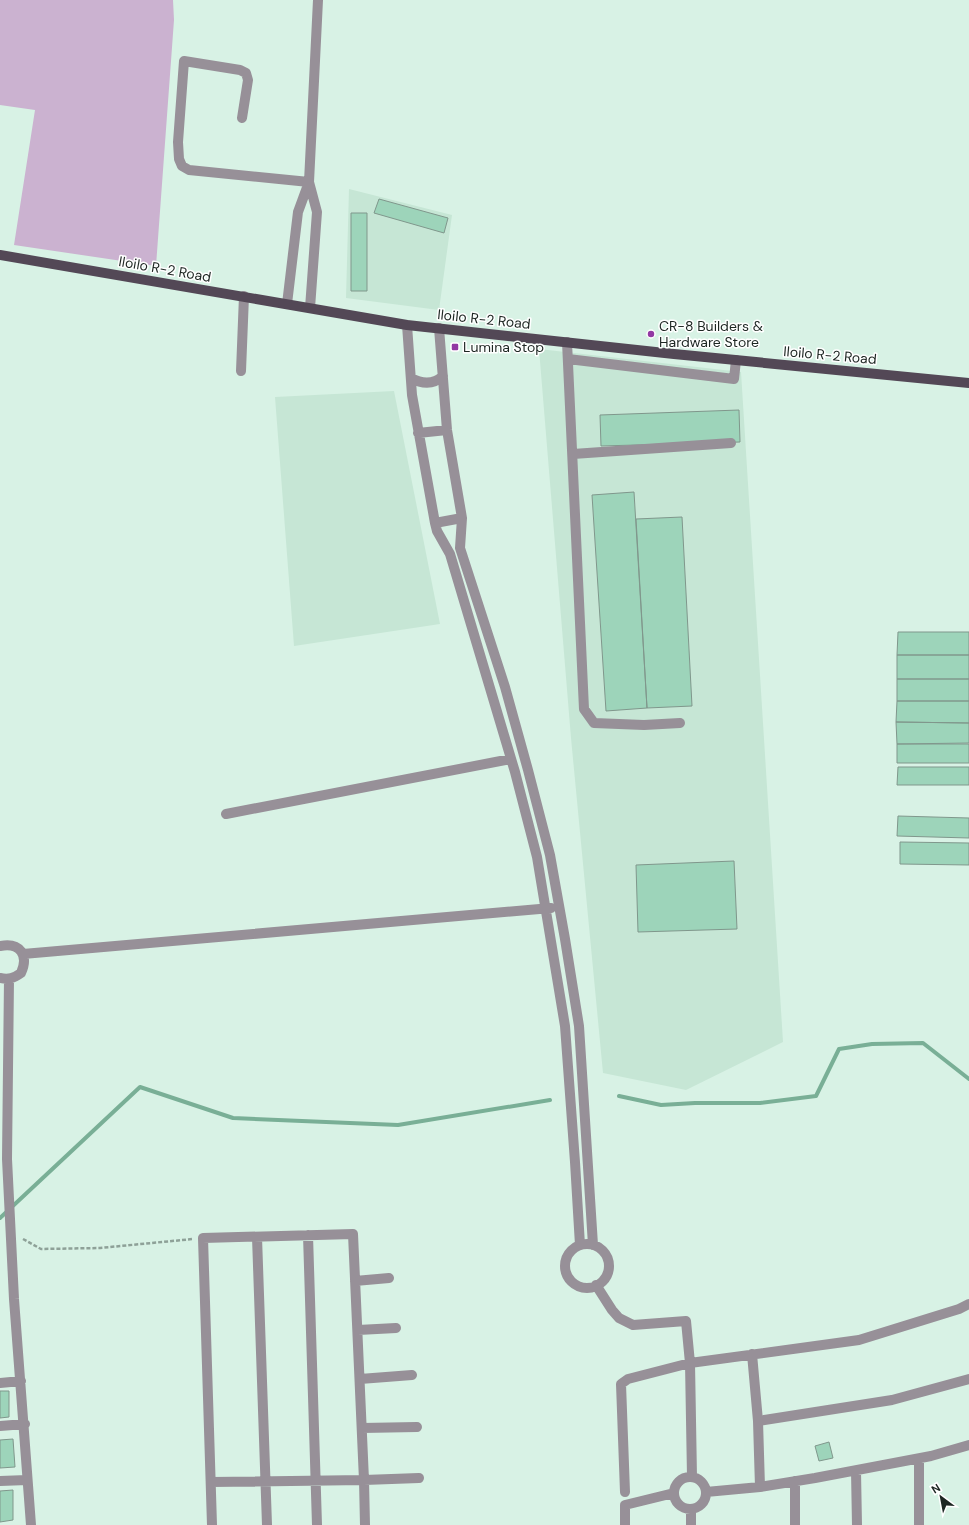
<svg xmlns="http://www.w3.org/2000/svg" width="969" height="1525" font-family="'DM Sans',sans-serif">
	<rect width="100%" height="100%" fill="#d8f2e5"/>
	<path fill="#c6e6d5" d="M349,189l103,26 -13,95 -93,-12z
		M539,349l202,23 42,670 -97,48 -83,-17 -32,-335z
		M394,391l46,233 -146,22 -19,-249z"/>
	<path fill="#cbb2d0" d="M0,0h173l1,20 -18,246 -142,-21 21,-135 -35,-5z"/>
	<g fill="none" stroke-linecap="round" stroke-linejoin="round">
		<path stroke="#79af96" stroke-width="4" d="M619,1096l42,9 34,-2h65l56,-7 23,-47 33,-5 51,-1 46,36
			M0,1218l140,-131 93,31 165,7 152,-25"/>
	</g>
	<path fill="#9dd4ba" stroke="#80978c" d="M379,199l69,19 -4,15 -70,-20z
		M351,213h16v78h-16z
		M739,410l1,32 -139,4 -1,-31z
		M634,492l13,216 -41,3 -14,-216z
		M682,517l10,189 -45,2 -11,-189z
		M898,632h71v23h-72z
		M897,655h72v24h-72z
		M897,679h72v22h-72z
		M897,701h72v22l-73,-1z
		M896,722l73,1v20l-72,1z
		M897,744h72v19h-72z
		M898,767h71v18h-72z
		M898,816l71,2v20l-72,-2z
		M900,842l69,1v22l-69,-1z
		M734,861l3,68 -99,3 -2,-67z
		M0,1391h9v26l-9,1z
		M13,1439l2,28 -15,1v-28z
		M829,1442l4,16 -14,3 -4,-15z
		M13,1490v30l-13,2v-31z"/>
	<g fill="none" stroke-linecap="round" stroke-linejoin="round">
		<path stroke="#8ea198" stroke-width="2.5" stroke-dasharray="4 2" stroke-linecap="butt" d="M23,1239l18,10 59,-1 93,-9"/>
		<path stroke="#979098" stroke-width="10" d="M242,118l6,-38 -2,-7 -6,-3 -56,-9 -6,81 1,17 3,7 7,4 120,12
			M309,182l8,30 -7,96
			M287,304l11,-92 11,-30 9,-182
			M407,325l5,70 23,128 2,8 13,23 65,218 22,85 28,169 10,136 5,83
			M439,328l8,102 15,88 -2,30 45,139 23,83 22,85 15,84 14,87 14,219
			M567,342l17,367 10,14 50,2 36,-2
			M568,359l166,20 2,-19
			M241,371l3,-75
			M411,378c11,6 22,7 32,-2
			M418,433l29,-3
			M573,454l158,-11
			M435,523l27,-5
			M226,814l285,-55
			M0,946c20,-4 29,9 21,27 -7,5 -12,7 -21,5
			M23,954l528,-46
			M9,979l-2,180 7,140 17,226
			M308,1235l9,290
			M257,1237l10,288
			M565 1266a22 22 0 1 1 44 0a22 22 0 1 1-44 0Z
			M355,1281l34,-3
			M596,1285l16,25 7,8 14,7 53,-4 4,42 169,-23 100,-31 10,-5
			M358,1330l38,-2
			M752,1354l6,67 2,66
			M360,1379l52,-4
			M0,1383l21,-2
			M758,1421l134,-21 77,-21
			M0,1426l25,-2
			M362,1428l55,-1
			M856,1471l1,54
			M674 1493a16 16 0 1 1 32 0a16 16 0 1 1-32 0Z
			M0,1481l27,-1
			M795,1481v44
			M211,1482l153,-2 1,45
			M625,1492l-4,-108 7,-5 62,-16 2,114
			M706,1492l54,-5 55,-9 116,-22 38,-11
			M691,1509v16
			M212,1525l-9,-287 150,-4 11,246 55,-2
			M625,1525v-20l49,-12
			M919,1525v-66"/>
		<path stroke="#534856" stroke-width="10" d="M0,255l407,70 267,29 295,29"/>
	</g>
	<g fill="#9238a3" stroke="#fff" stroke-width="1.5">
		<circle cx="651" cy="334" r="4"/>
		<rect x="451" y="343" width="8" height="8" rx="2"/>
	</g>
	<g text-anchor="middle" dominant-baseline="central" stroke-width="3" stroke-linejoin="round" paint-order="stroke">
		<g font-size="14" fill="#1d2622" stroke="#fff">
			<text transform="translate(165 269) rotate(10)">Iloilo R-2 Road</text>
			<text transform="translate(484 319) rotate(6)">Iloilo R-2 Road</text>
			<text transform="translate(830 355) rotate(5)">Iloilo R-2 Road</text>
		</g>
		<g font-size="14" fill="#1d2622" stroke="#fff" text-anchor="start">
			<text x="659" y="326">CR-8 Builders &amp;<tspan x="659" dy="16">Hardware Store</tspan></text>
			<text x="463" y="347">Lumina Stop</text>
		</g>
	</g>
	<g transform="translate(941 1497) rotate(328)" stroke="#ffffff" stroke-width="3" paint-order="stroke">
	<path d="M0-3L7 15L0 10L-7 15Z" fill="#1d2622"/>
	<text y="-6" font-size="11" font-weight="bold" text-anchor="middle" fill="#1d2622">N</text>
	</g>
</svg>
